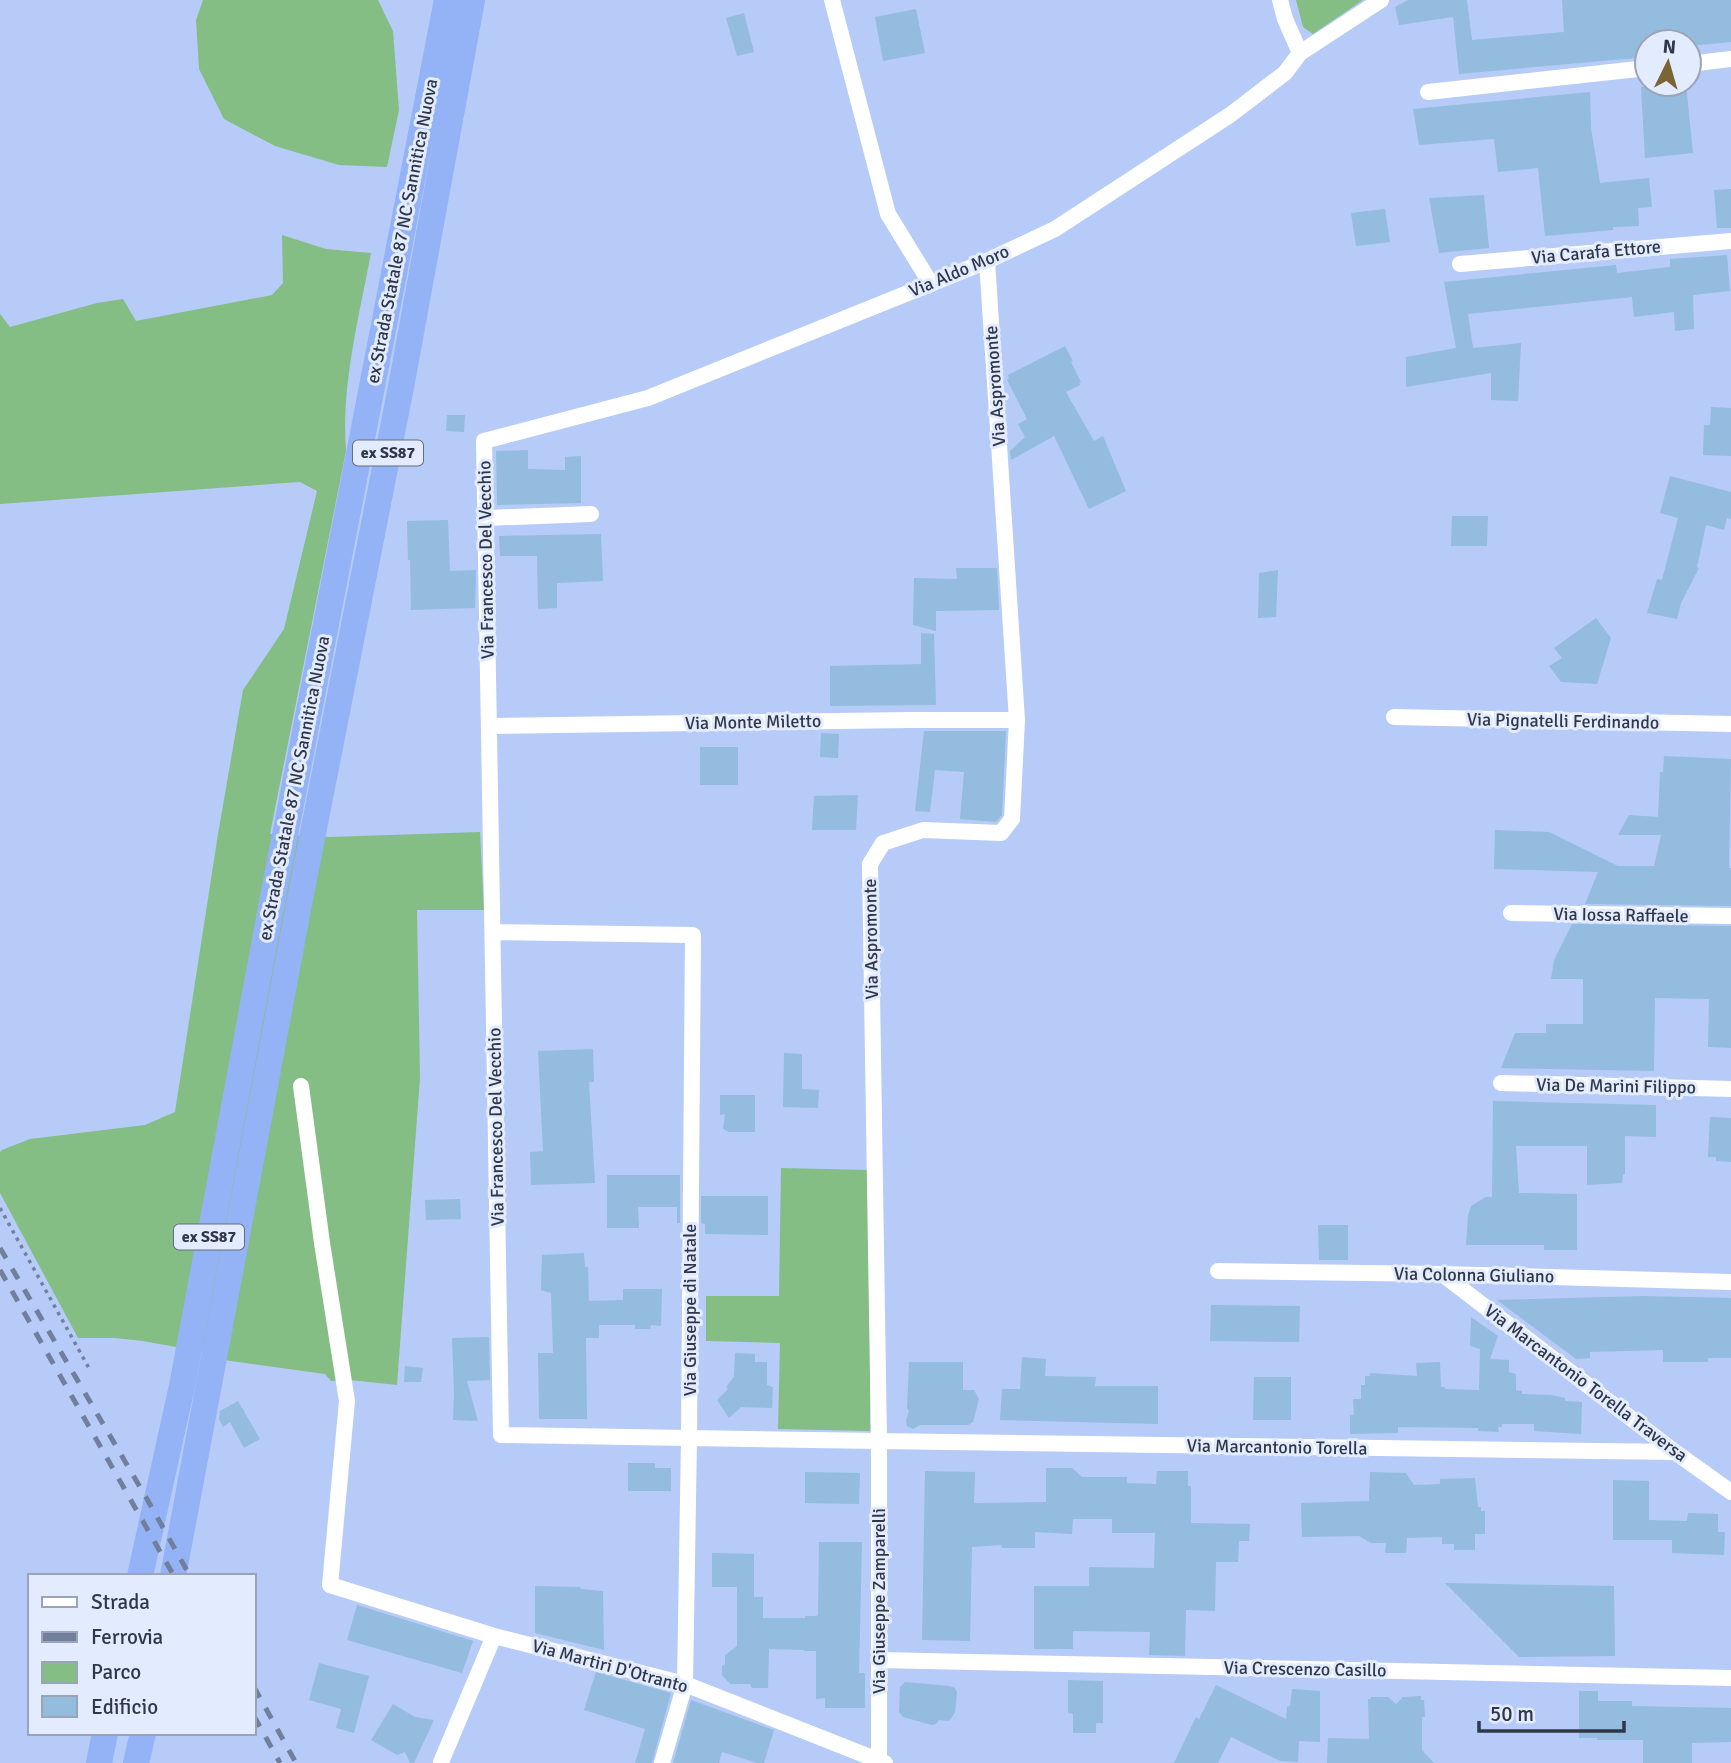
<svg xmlns="http://www.w3.org/2000/svg" width="1731" height="1763" font-family="Signika,sans-serif">
	<rect width="100%" height="100%" fill="#b6cbf7"/>
	<path fill="#84be85" d="M203,0h175l15,31 6,79 -12,57 -48,-2 -64,-19 -51,-27 -25,-50 -3,-49z
		M1296,0h67l-50,34 -10,-7z
		M282,235l44,14 45,4c-12,65 -30,132 -25,198l-76,383 59,3 151,-5 4,78h-67l3,168 -23,307 -47,-5 -19,1 -6,-7 -101,-14 -26,-9 -55,-10 -28,-3h-37l-78,-145v-41l2,-2 28,-11 115,-14 30,-13 43,-278 25,-144 41,-61 33,-138 -17,-9 -300,22v-190l10,13 87,-24 26,-4 13,22 136,-26 11,-12z
		M781,1168l88,2 2,181 -1,80 -92,-2 2,-86 -74,-2v-45h73z"/>
	<path fill="#93bcdf" d="M1408,0h59l5,40 92,-8 -2,-32h169v42l-42,4v-4h-42v15l-188,17 -6,-57 -54,8 -4,-18z
		M916,9l9,44 -42,8 -8,-44z
		M744,13l10,39 -17,4 -11,-38z
		M1670,84h16l7,69 -48,5 -4,-71z
		M1590,92l1,36 9,55 49,-5 3,29 -14,1 1,18 -26,1v3l-68,6 -7,-68 -40,4 -4,-33 -75,6 -6,-36z
		M1731,189v39h-14l-3,-38z
		M1484,195l5,53 -50,5 -10,-55z
		M1385,209l5,33 -34,4 -5,-33z
		M1727,255l3,36 -37,4 1,34 -19,2 -1,-19 -40,5 -2,-20 -164,17 5,34 48,-5 -3,58 -27,-1v-27l-85,14v-30l50,-9 -12,-66 172,-17 1,8 53,-6v-8z
		M1065,346l8,15 -2,1 10,20 -2,1 1,2 -14,7 28,49 9,-5 23,55 -37,18 -35,-73 -43,24 -1,-9 15,-14 -7,-13 9,-5 -20,-39 2,-2 -1,-3z
		M1711,407l20,1v48l-28,-1 1,-30h6z
		M447,415h18l-1,17 -18,-1z
		M528,450v19l37,1v-13l16,-1v47l-84,2 -1,-54z
		M1670,476l61,16v27l-4,-1 -3,12 -18,-5 -9,42 2,1 -18,35 -4,16 -30,-6 10,-34 5,1 16,-62 -18,-5z
		M1452,516h36l-1,30h-36z
		M448,520l2,51 26,-1 -1,38 -64,2 -1,-50h-2l-1,-39z
		M601,534l2,47 -46,2v25l-19,1 -1,-53h-37l-1,-20z
		M956,568h41l2,42 -63,1v20l-23,-6 1,-47 43,1z
		M1278,570l-2,47 -18,1 1,-45z
		M1596,618l15,20 -14,46 -36,-2 -12,-16 13,-8 -8,-10z
		M921,633l13,1 2,71 -106,1v-40l91,-2z
		M924,731h82l-4,84 -6,7 -36,-3 4,-47 -29,-2 -5,42 -15,-1z
		M821,733l18,1 -1,24 -18,-1z
		M700,747h38v38h-38z
		M1664,756l67,3 -2,109h2v38l-146,-2 13,-32 -104,-3 1,-39 54,2 69,34h36l7,-31h-43l11,-20 29,2 2,-45h3z
		M858,795l-2,35h-44l2,-34z
		M1572,924l159,2v122l-23,-1 1,-48 -54,-1 -1,73 -153,-3 14,-35h31v-9h37v-45h-32l3,-19z
		M593,1049l1,33h-5l6,101 -64,2 -1,-33 13,-1 -5,-100z
		M784,1053l18,1v35l17,1 -1,18 -35,-1z
		M720,1095h35v37h-26l-6,-3 2,-15 -5,1z
		M1493,1101l163,4v32l-31,-1v38l-2,1 -1,8 -35,2v-39h-71l3,47 58,1v56h-33v-5h-78l2,-29 3,-10 15,-9h6z
		M1710,1117l21,1v44l-15,-1v-4h-8z
		M607,1175h73v48h-3v-16h-39l1,21h-32z
		M701,1196h67v39l-63,-1v-10l-4,-1z
		M460,1199l1,20 -35,1 -1,-20z
		M1318,1225h30v35h-29z
		M584,1253l1,14h3l1,34 34,-1v-11h39l-1,37 -10,-1 -1,4h-15v-4h-36v13h-13l1,81h-48l-1,-66h15l-2,-60 -10,-3 1,-35z
		M1642,1296l89,2v60h-23v4h-45v-12l-73,2v6l-14,1 -79,-59z
		M1211,1305l89,1 -1,36 -89,-1z
		M1471,1317l27,19 -8,23 19,1v12l7,2v16l6,1v3l29,1 14,3v3l17,1 -1,32 -47,-3v-7h-32v3h-4l1,5 -21,-1v-3l-80,-1v6l-48,1v-19h4l-1,-16h8v-14h4v-9h5v-3l47,3 -1,-13 24,-1 1,25h4v2l34,1 1,-41 -10,-3z
		M489,1337l1,43 -23,1 11,40 -25,-1 1,-27 -2,-55z
		M735,1353l20,1v8h12v23l6,2 -1,21 -31,-1 -12,11 -12,-18 11,-11 -2,-2 8,-10z
		M1022,1357l24,2 -1,17 51,1 -1,9h63v38l-158,-4 2,-31h18z
		M909,1362h54v28h11l5,9 -6,23 -5,3h-48l-7,4 -6,-3 -1,-6 3,-9 -2,-3z
		M405,1366l18,2 -2,14h-17z
		M1254,1377h37v43h-38z
		M238,1401l22,38 -16,9 -14,-26 -7,5 -4,-8 1,-8z
		M628,1463h27v5h16v23h-43z
		M1046,1468h26l10,9h45v6l29,1 1,-13h31v15h3v37l59,1 -1,17h-10l-1,21h-22l-1,49 -29,-1 -1,46 -36,-1 1,-23 -77,-1v18h-39v-63h55v-19l65,1 1,-35h-43v-14h-39l-1,15 -37,-2v16h-33l-1,-3 -29,2 -2,94 -48,-1 3,-169 50,1 -1,31 72,-1z
		M805,1472l55,1 -1,31 -54,-1z
		M1370,1472l36,1 8,12 26,-1v-5l35,-1 3,29h3v4h4v23h-10v16h-21v-6h-12v-7l-35,1 -1,15h-21l1,-10h-15l-12,-7 -57,1 -1,-34 68,-2z
		M1613,1480l36,1v39l38,1 1,-8 30,1v18h7l-1,23 -52,-2v-13h-59z
		M819,1542h43l-3,131h6v35h-40v-10l-9,1v-48h-12v-1l-35,-1 -1,39h-16l-2,-4h-20l-8,-9v-9l3,-2v-9l12,-9v-59h-25v-34l42,1v43h9v21h42v-2h12v-1h1z
		M1445,1583l169,3 1,70 -96,1z
		M535,1586l45,1 1,2 22,2 1,59 -69,-17z
		M357,1605l116,36 -11,32 -115,-33z
		M319,1663l50,13 -15,57 -18,-5 5,-19 -32,-9z
		M596,1672l75,21 -19,70h-17l10,-34 -61,-19z
		M1068,1680l35,1v42h-7v10h-23v-19l-5,-1z
		M905,1682l45,4 5,2 2,4 -2,20 -3,5 -3,4 -10,-1 -3,4 -4,1 -29,-8 -4,-5 1,-25z
		M1216,1685l70,34 1,-12 3,-1 2,-17 28,2v51l-21,-1 -1,21 -18,-1 -49,-24 -13,26h-44l22,-46 3,2z
		M1579,1691h19v10h34v5l99,2v34l-39,1v20h-49v-23h-46v-2h-18z
		M1421,1696v4h3l1,17h-3v33l12,13h-107l1,-25 41,1 -1,-40h3v-2h17l8,7 7,-7z
		M691,1700l83,30 -10,33h-7l-35,-11 -3,11h-46z
		M393,1704l22,13 19,3 -20,43h-4l-5,-11 -8,3 -26,-15z"/>
	<g fill="none" stroke-linecap="round" stroke-linejoin="round">
		<path stroke="#7381a0" stroke-width="3.5" stroke-dasharray="3.5 5" stroke-linecap="butt" d="M0,1208l90,162"/>
		<path stroke="#fff" stroke-width="16" d="M832,0l56,214 43,70
			M1280,0l5,19 15,34
			M1381,0l-81,53 -15,20 -55,42 -175,114 -68,32 -339,137 -164,43 17,994 378,6 796,11
			M1689,64l42,-5
			M1428,92l219,-24
			M1460,264l271,-23
			M486,518l105,-4
			M1394,717l337,7
			M489,726l421,-6h107
			M1511,913l220,3
			M493,932l200,3 -4,503 -4,246 -23,79
			M1501,1083l230,6
			M301,1086l21,157 25,158 -17,184 164,51 191,48 200,79
			M1218,1271l224,3 289,8
			M1442,1274l233,178 56,40
			M879,1660l852,18
			M879,1761v-320l-9,-577 13,-21 40,-13 78,3 11,-14 5,-99 -30,-459
			M441,1762l53,-126"/>
		<path stroke="#94b3f7" stroke-width="26" d="M140,1576l42,-190 91,-489 174,-897
			M173,1576l126,-672 102,-517 71,-387
			M99,1763l6,-30
			M136,1763l7,-30"/>
		<path stroke="#717f9d" stroke-width="5" stroke-dasharray="12 12" stroke-linecap="butt" d="M0,1248l147,251 43,77
			M0,1270l174,306
			M254,1687l42,76
			M254,1716l26,47"/>
	</g>
	<g text-anchor="middle" dominant-baseline="central" stroke-width="6" stroke-linejoin="round" paint-order="stroke">
		<g fill="#e3ecfe" stroke="#656d7f" stroke-width="2">
			<rect x="353" y="440.5" width="70" height="25" rx="5"/>
			<rect x="174" y="1224.5" width="70" height="25" rx="5"/>
		</g>
		<g font-size="16" font-weight="bold" fill="#2f3749">
			<text x="388" y="453">ex SS87</text>
			<text x="209" y="1237">ex SS87</text>
		</g>
		<g font-size="18" fill="#2f3749" stroke="#e3ecfe">
			<text transform="translate(402 231) rotate(-79)">ex Strada Statale 87 NC Sannitica Nuova</text>
			<text transform="translate(1596 252) rotate(-5)">Via Carafa Ettore</text>
			<text transform="translate(959 271) rotate(-23)">Via Aldo Moro</text>
			<text transform="translate(995 386) rotate(-94)">Via Aspromonte</text>
			<text transform="translate(486 560) rotate(-91)">Via Francesco Del Vecchio</text>
			<text transform="translate(1563 721) rotate(1)">Via Pignatelli Ferdinando</text>
			<text transform="translate(753 722) rotate(-1)">Via Monte Miletto</text>
			<text transform="translate(294 788) rotate(-79)">ex Strada Statale 87 NC Sannitica Nuova</text>
			<text transform="translate(1621 915) rotate(1)">Via Iossa Raffaele</text>
			<text transform="translate(871 939) rotate(-91)">Via Aspromonte</text>
			<text transform="translate(1616 1086) rotate(1)">Via De Marini Filippo</text>
			<text transform="translate(496 1127) rotate(-91)">Via Francesco Del Vecchio</text>
			<text transform="translate(1474 1275) rotate(1)">Via Colonna Giuliano</text>
			<text transform="translate(690 1310) rotate(-90)">Via Giuseppe di Natale</text>
			<text transform="translate(1586 1383) rotate(37)">Via Marcantonio Torella Traversa</text>
			<text transform="translate(1277 1447) rotate(1)">Via Marcantonio Torella</text>
			<text transform="translate(879 1601) rotate(-90)">Via Giuseppe Zamparelli</text>
			<text transform="translate(610 1666) rotate(15)">Via Martiri D'Otranto</text>
			<text transform="translate(1305 1669) rotate(1)">Via Crescenzo Casillo</text>
		</g>
	</g>
	<rect x="28" y="1574" width="228" height="161" fill="#e3ecfe" stroke="#9ba4b6" stroke-width="2"/>
	<rect x="42" y="1597" width="35" height="10" fill="#ffffff" stroke="#9ba4b6" stroke-width="2"/>
	<text x="91" y="1609" font-size="21" fill="#2f3749">Strada</text>
	<rect x="42" y="1632" width="35" height="10" fill="#717f9d" stroke="#9ba4b6" stroke-width="2"/>
	<text x="91" y="1644" font-size="21" fill="#2f3749">Ferrovia</text>
	<rect x="42" y="1662" width="35" height="21" fill="#84be85" stroke="#9ba4b6" stroke-width="2"/>
	<text x="91" y="1679" font-size="21" fill="#2f3749">Parco</text>
	<rect x="42" y="1696" width="35" height="21" fill="#93bcdf" stroke="#9ba4b6" stroke-width="2"/>
	<text x="91" y="1714" font-size="21" fill="#2f3749">Edificio</text>
	<g transform="translate(1668 63) rotate(5)"><circle r="33" fill="#e3ecfe" stroke="#9ba4b6" stroke-width="2"/>
	<path d="M0-5L12 26L0 18L-12 26Z" fill="#7c6535"/>
	<text y="-10" font-size="19" font-weight="bold" text-anchor="middle" fill="#2f3749">N</text>
	</g>
	<path d="M1479 1721v10h145v-10" fill="none" stroke="#2f3749" stroke-width="3.5"/>
	<text x="1490" y="1721" font-size="21" fill="#2f3749" stroke="#e3ecfe" stroke-width="5" paint-order="stroke">50 m</text>
</svg>
